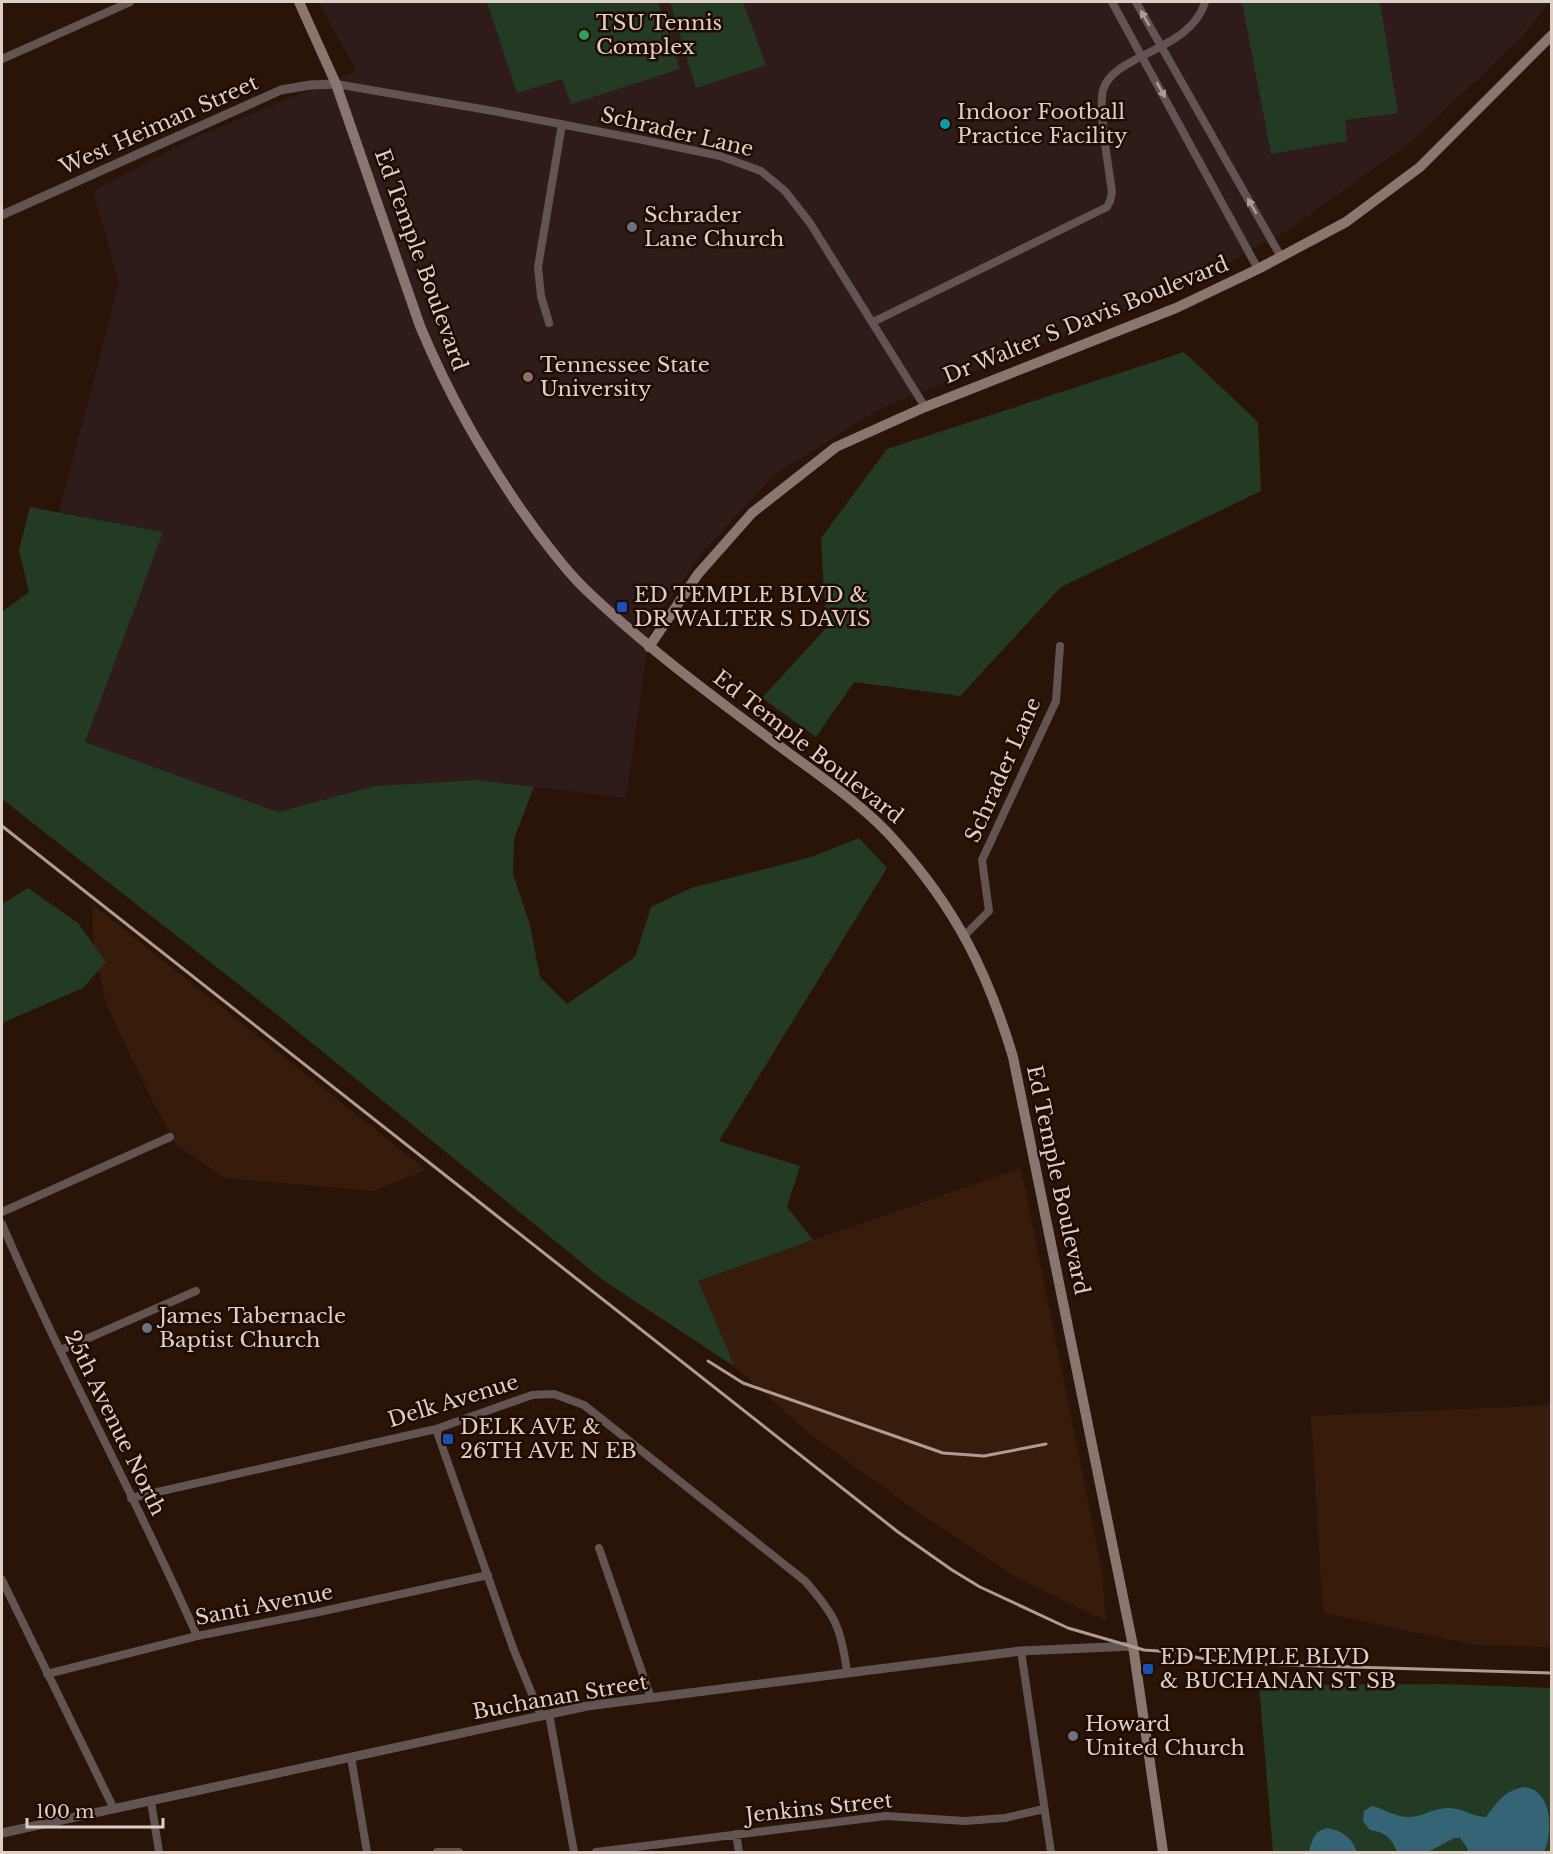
<svg xmlns="http://www.w3.org/2000/svg" width="1553" height="1854" font-family="'Libre Baskerville',serif">
	<rect width="100%" height="100%" fill="#2a1408"/>
	<path fill="#381c0b" d="M92,904l334,266 -53,21 -148,-13 -49,-34 -22,-40 -48,-100 -12,-56z
		M1021,1168l81,404 4,49 -90,-44 -103,-68 -103,-75 -75,-67 -38,-86z
		M1551,1405v242l-76,-2 -152,-32 -12,-197z"/>
	<path fill="#2f1c1a" d="M319,2h1230l-27,35 -110,104 -118,85 -115,65 -300,118 -105,66 -71,76 -53,77 -24,170 -149,-18 -102,6 -97,26 -193,-70 77,-210 -103,-20 60,-229 -26,-92 105,-55 158,-65z"/>
	<path fill="#233a24" d="M487,2h171l22,67 -109,35 -9,-25 -45,14z
		M670,2h73l23,63 -70,23z
		M1242,2h138l18,111 -53,7 2,21 -76,13z
		M1184,352l74,70 3,69 -200,96 -101,109 -106,-14 -38,55 -54,-39 64,-70 -5,-90 66,-89z
		M30,507l133,25 -78,210 193,70 97,-26 102,-6 57,7 -20,52 -1,35 17,51 10,52 27,27 68,-47 16,-50 40,-19 120,-31 48,-19 28,30 -168,273 81,25 -13,41 26,33 -115,41 37,86 -132,-87 -328,-267 -273,-214v-187l27,-20 -10,-42z
		M28,888l50,35 28,39 -23,26 -81,35v-119z
		M1439,1684l112,4v164h-278l-14,-167z"/>
	<path fill="#366477" d="M1525,1787c28,4 28,46 19,65h-76l-1,-5 -7,-9h-6l-26,14h-31c-5,-14 -12,-20 -27,-22l-7,-9 1,-10 8,-5c13,3 23,11 36,11 15,0 27,-10 42,-9 14,1 24,9 36,9 12,-16 19,-27 39,-30z
		M1328,1828c16,4 23,9 29,24h-48c3,-11 5,-22 19,-24z"/>
	<g fill="none" stroke-linecap="round" stroke-linejoin="round">
		<path stroke="#625452" stroke-width="8" d="M1112,2l146,267
			M1136,2l145,255
			M2,59l128,-57
			M336,84l157,27 150,29 77,16 41,15 24,20 25,32 115,184
			M873,322l234,-115 3,-6 2,-9c-3,-24 -14,-81 -9,-102 10,-36 88,-39 102,-88
			M549,323l-8,-27 -3,-29 24,-143
			M965,935l24,-24 -7,-51 74,-159 4,-55
			M2,1212l168,-75
			M2,1224c60,140 134,273 195,412
			M61,1350l135,-59
			M436,1429l77,219 28,68
			M131,1498l305,-69 96,-34 22,-1 30,11 221,176c30,34 36,46 42,91
			M599,1548l52,150
			M2,1580l112,229
			M1021,1651l30,201
			M47,1674l150,-38 122,-24 169,-37
			M549,1714l25,138
			M351,1757l16,95
			M151,1801l8,51
			M736,1834l3,18
			M437,1852h22
			M596,1852l290,-36 79,5 40,-3 39,-9"/>
		<path stroke="#625452" stroke-width="9" d="M2,215l279,-125 29,-5 26,-1
			M2,1833l585,-127 434,-55 112,-5"/>
		<path stroke="#8b7571" stroke-width="10" d="M299,2l37,82 84,242c28,67 59,122 100,182 19,27 40,56 63,79 60,58 128,108 195,158 40,30 86,60 119,98 59,66 91,130 116,214l120,589 30,206
			M649,647l49,-73 54,-61 84,-66 89,-40 251,-99 82,-39 88,-47 74,-55 132,-132"/>
		<path stroke="#af9d94" stroke-width="3" d="M2,826l896,706 54,38 28,17 88,41 76,22 29,2 40,9 40,3 299,9
			M708,1361l35,22 200,70 41,3 62,-12"/>
	</g>
	<defs><path id="oneway-solid" d="M-6-.8H1V-3.2L6.5 0L1 3.2V.8H-6Z" transform="scale(1.5)"/></defs>
	<g fill="#ac9d98">
		<use href="#oneway-solid" transform="translate(1145 18) rotate(-120)"/>
		<use href="#oneway-solid" transform="translate(1161 90) rotate(61)"/>
		<use href="#oneway-solid" transform="translate(1252 206) rotate(-120)"/>
	</g>
	<circle fill="#2e9e5b" stroke="#200b02" stroke-width="2" cx="584" cy="35" r="6"/>
	<circle fill="#0f9aa8" stroke="#200b02" stroke-width="2" cx="945" cy="124" r="6"/>
	<g fill="#6b7280" stroke="#200b02" stroke-width="2">
		<circle cx="632" cy="227" r="6"/>
		<circle cx="147" cy="1328" r="6"/>
		<circle cx="1073" cy="1736" r="6"/>
	</g>
	<circle fill="#8d6e63" stroke="#200b02" stroke-width="2" cx="528" cy="377" r="6"/>
	<g fill="#1a4fb4" stroke="#200b02" stroke-width="2">
		<rect x="616" y="601" width="12" height="12" rx="3"/>
		<rect x="442" y="1433" width="12" height="12" rx="3"/>
		<rect x="1142" y="1663" width="12" height="12" rx="3"/>
	</g>
	<g text-anchor="middle" dominant-baseline="central" stroke-width="5" stroke-linejoin="round" paint-order="stroke">
		<g font-size="21" fill="#decec6" stroke="#200b02" text-anchor="start">
			<text x="596" y="23">TSU Tennis<tspan x="596" dy="24">Complex</tspan></text>
			<text x="957" y="112">Indoor Football<tspan x="957" dy="24">Practice Facility</tspan></text>
			<text x="644" y="215">Schrader<tspan x="644" dy="24">Lane Church</tspan></text>
			<text x="540" y="365">Tennessee State<tspan x="540" dy="24">University</tspan></text>
			<text x="634" y="595">ED TEMPLE BLVD &amp;<tspan x="634" dy="24">DR WALTER S DAVIS</tspan></text>
			<text x="159" y="1316">James Tabernacle<tspan x="159" dy="24">Baptist Church</tspan></text>
			<text x="460" y="1427">DELK AVE &amp;<tspan x="460" dy="24">26TH AVE N EB</tspan></text>
			<text x="1160" y="1657">ED TEMPLE BLVD<tspan x="1160" dy="24">&amp; BUCHANAN ST SB</tspan></text>
			<text x="1085" y="1724">Howard<tspan x="1085" dy="24">United Church</tspan></text>
		</g>
		<g font-size="21" fill="#decec6" stroke="#200b02">
			<text transform="translate(159 125) rotate(-24)">West Heiman Street</text>
			<text transform="translate(677 132) rotate(13)">Schrader Lane</text>
			<text transform="translate(421 260) rotate(70)">Ed Temple Boulevard</text>
			<text transform="translate(1086 320) rotate(-22)">Dr Walter S Davis Boulevard</text>
			<text transform="translate(808 747) rotate(38)">Ed Temple Boulevard</text>
			<text transform="translate(1003 770) rotate(-66)">Schrader Lane</text>
			<text transform="translate(1058 1180) rotate(78)">Ed Temple Boulevard</text>
			<text transform="translate(453 1401) rotate(-17)">Delk Avenue</text>
			<text transform="translate(115 1423) rotate(64)">25th Avenue North</text>
			<text transform="translate(264 1605) rotate(-11)">Santi Avenue</text>
			<text transform="translate(560 1697) rotate(-10)">Buchanan Street</text>
			<text transform="translate(819 1808) rotate(-6)">Jenkins Street</text>
		</g>
	</g>
	<rect width="1553" height="1854" fill="none" stroke="#decec6" stroke-width="6"/>
	<path d="M27 1818v9h136v-9" fill="none" stroke="#decec6" stroke-width="3"/>
	<text x="36" y="1818" font-size="18" fill="#decec6" stroke="#200b02" stroke-width="4.5" paint-order="stroke">100 m</text>
</svg>
